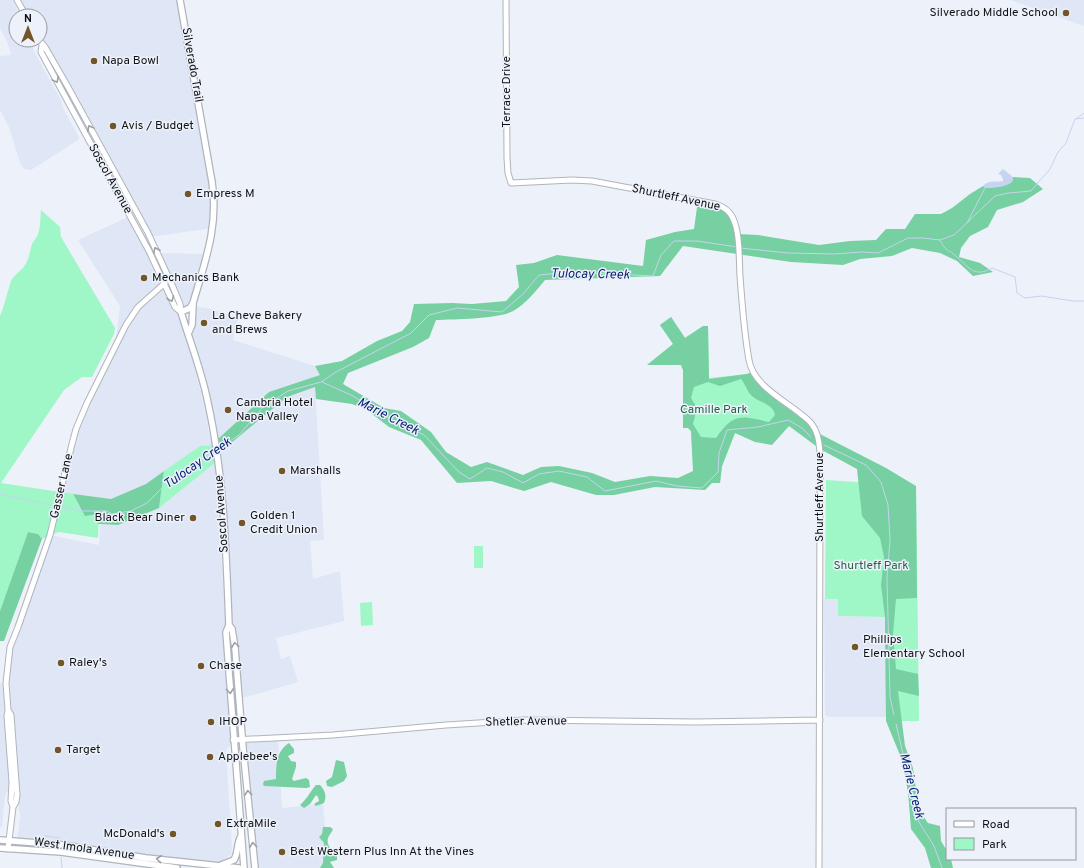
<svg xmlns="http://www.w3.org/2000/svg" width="1084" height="868" font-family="Overpass,sans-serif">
	<rect width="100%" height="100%" fill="#edf1fa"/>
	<path fill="#dfe6f6" d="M0,0h13l7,16h-4v24h14l5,13 25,45 3,10 16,29 -1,3 -47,30 -7,-1 -4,-6 -11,-36 -9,-17v-54l11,-1 -3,-11 -8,-16z
		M20,0h160l32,182 1,46 -63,9 -110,-197v-24h-11z
		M1010,0h74v26z
		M128,217l5,4 42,86 12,36 8,27 8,30 6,33 4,12 -13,1 -54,38 -35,15 -51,-6 16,-64 39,-81 5,-42 -42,-66z
		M158,253l49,1 -14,49 5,4 9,1 31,9 -5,23 82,26 6,9 -52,17 -51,47 -14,-64 -12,-39 1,-31 -10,7z
		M315,387l9,153 -14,1 3,38 27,-8 4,50 -68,17 5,21 9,-3 8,26 -59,17 -9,-110 -1,-41 -9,-96 67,-55z
		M215,463l18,277 -7,11 6,99 -1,4 -4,4 -4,2 1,4 -207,-23 3,-25 -3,-21 -8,-115 3,-33 38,-112 49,10 1,-20h18l41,-17z
		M824,599h14v17l47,1 6,100h-62l-4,-2z
		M0,683h4l1,25 2,8 5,66 -7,14 -3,31h-2z
		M278,738l4,70 41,-4 6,64h-74l-12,-128z"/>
	<path fill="#9ff7c7" d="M41,210l19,17 1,10 54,91 -1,6 -22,43h-10l-18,13 -63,93 72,11 6,12 20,8 -1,24 -39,-6 -17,7 -4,-5 -10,-2 -28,79v-295c4,-9 7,-22 10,-32 3,-10 11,-12 15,-19 4,-6 5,-14 7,-21 1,-3 5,-6 6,-10 3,-8 2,-16 3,-24z
		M671,317l14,21 18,-12h5l1,52 38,-4 5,-2 33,29 -11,23 -39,9 -13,33 -2,17h-26l-3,-52 -3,-3h-5v-58l-2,-5h-34l26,-21 -13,-19z
		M213,445l2,18 -56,45 5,-37 36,-25z
		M826,480l90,6 3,235h-33l-1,-104 -47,-1v-17h-13z
		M474,546h9v22h-9z
		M372,602l1,23 -12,1 -1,-23z"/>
	<path fill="#76d0a1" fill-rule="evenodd" d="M1013,177l17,1 13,11 -20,13 -26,8 -9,17 -18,9 -9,12 -2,9 21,6 13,9 -20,4 -16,-15 -17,-8 -28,-5 -20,8 -32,3 -17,6 -52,-3 -108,-16 -23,30 -115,4c-8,10 -22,27 -34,32 -17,7 -55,7 -75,8l-7,18 -16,9 -65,26 -5,11 41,24 17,3 30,21 15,20 25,15 16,-5 36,13 18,-8 18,-1 33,7 23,9 35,-6 28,2 15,-7 -2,-40 -3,-3h-5v-58l-2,-5h-34l26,-21 -13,-19 11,-8 14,21 18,-12h5l1,53 38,-5 5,-2 6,8 43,35 15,17 70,36 30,18 1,112 -21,1 -3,35 3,35 22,5 1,22 -21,-5 7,55 8,22 6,42 9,13 12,3 1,15 6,10v8h4l2,9h-22l-6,-20 -14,-19 -3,-37 -6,-32 -16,-39 -1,-104 -4,-32 3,-28 -4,-19 -18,-22 -5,-47 -37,-20 -31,-23 -17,19 -17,-3 -20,-9 -13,33 -2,17h-8l-7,7 -50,-3 -41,8h-18l-45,-13 -27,9 -33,-10 -34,2 -36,-43 -32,-13 -22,-17 -15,-6 -36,-5 -1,-12 -28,10 -67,55 -2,-13 51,-47 51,-17 -5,-9 27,-5 35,-20 25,-10 8,-9 4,-18 38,-1 20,1 34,-3 13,-14 -3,-22 18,-2 23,-8 86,11 3,-26 29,-8 19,-3 4,-29 29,9 11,25 20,1 61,10 31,-4 26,-1 10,-11h19l10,-15h26l11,-6 18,-14 13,-8c9,4 21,-1 29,-4zM741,379c5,6 6,12 10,16 7,8 22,8 24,20l-6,7c-27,-6 -35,-10 -53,16l-15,-1 -8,-13 4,-16 -6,-10 3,-11 14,-5 12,4z
		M164,471l-5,37 -41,17 -20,-1v-10l-13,2 -12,-22 38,5 35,-15z
		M28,532l10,2 4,5 -38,102h-4v-30z
		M289,743l5,6v4l-6,3 3,5 5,1v5l-4,12 2,2 12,-3 3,2 1,7 -4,1 -42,-2 -1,-2 1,-3 12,-2c0,-13 0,-28 13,-36z
		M336,760l8,2 3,14 -3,5 -12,6 -5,-1 -1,-5 6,-4z
		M316,785h4c5,5 7,11 4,18l-8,3 -2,-2 5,-3 -1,-4 -2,-2 -6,9 -6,4 -4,-3c7,-6 10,-13 16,-20z
		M323,827h7l3,2c-1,3 -4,6 -5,9 -2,7 4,13 9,17v5l-7,2 4,6h-14l3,-5 1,-20 -5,-6 3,-3z"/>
	<path fill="#c5d4f1" d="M1003,169l10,8 -1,5c-7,6 -18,5 -27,6l-2,-2c7,-7 13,-3 20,-5v-2l-2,-4 -3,-1z"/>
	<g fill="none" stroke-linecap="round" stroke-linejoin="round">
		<path stroke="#c5d4f1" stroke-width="1" d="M1076,119l8,-6
			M967,223l18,-35
			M940,240c7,14 8,8 17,17 13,11 17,21 35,11l23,9 2,16 8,5 16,-2 32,5h11
			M740,248l48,5 46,1 28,-2 16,1 30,-15h15l17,2 14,-5 41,-39 13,-3 23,-2 19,-22 8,-17 8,-9 9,-24 9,-1
			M322,382l31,14 39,24 32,15 35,37 11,7 17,-11 16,4 20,11 16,-9 20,-3 28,6 18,14 51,-10 21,5 25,2 16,-16 1,-19 8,-23 31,-3 30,-7 14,8 9,9
			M824,445l42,20 15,17 7,23 2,35 -3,38 3,119 4,18
			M218,449l21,-14 24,-28 25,-16 33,-9 15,-10 75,-39 18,-18 28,-7 45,4 21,-18 16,-19 31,-3 83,4 8,-21 13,-14h23l40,6
			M0,494l55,12
			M58,507l25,4h24l5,3 19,-3 16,-8 24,-24 42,-27
			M896,724l23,98 15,24 8,22
			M45,836l15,2
			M61,857l1,11"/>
		<g stroke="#b0b4bc" stroke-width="7">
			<path id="secondary" d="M17,0l9,16
				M506,0l1,158 1,15 3,10 61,-3 20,1 123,23c13,4 18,11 21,23 4,15 3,33 4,49 2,28 4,56 9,84 4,25 35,40 53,55 4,3 9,7 11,11 10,13 7,49 7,65l-1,377
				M39,40l6,7 23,40 80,146 25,54 7,17 1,8
				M42,45l-1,7 108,199 26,56 6,5
				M8,710l-1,6 5,66 -1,19 2,6
				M233,740l100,-5 113,-10 78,-5 171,2 125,-2
				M8,849l5,-42 3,-5 1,-7 -6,-80 -3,-5 -2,-27 4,-36 8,-20 32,-92 22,-91 4,-15 11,-26 39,-78 12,-18 27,-24"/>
		</g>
		<g stroke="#b0b4bc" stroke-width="8">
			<path id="primary" d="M180,0l32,182c7,43 -7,80 -19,121l-3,5 -9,4c9,30 21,60 27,91 16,72 18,148 21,222l-3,7 18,236
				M188,334l4,-9 1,-21
				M229,625l3,4 3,19 8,100 12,120
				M0,840l63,5 83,13 93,10
				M0,848l61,4 116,16
				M221,865l13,-5c5,-9 2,-15 7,-24"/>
		</g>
		<use href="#secondary" stroke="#fff" stroke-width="5"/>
		<use href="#primary" stroke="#fff" stroke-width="5.5"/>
	</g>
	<defs><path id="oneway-chevron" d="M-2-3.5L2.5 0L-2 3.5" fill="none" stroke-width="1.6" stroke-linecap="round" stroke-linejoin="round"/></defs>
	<g stroke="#9fa0a1">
		<use href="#oneway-chevron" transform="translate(56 80) rotate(62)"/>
		<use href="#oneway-chevron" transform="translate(90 128) rotate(-118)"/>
		<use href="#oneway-chevron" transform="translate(156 250) rotate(-116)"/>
		<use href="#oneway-chevron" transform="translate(171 299) rotate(68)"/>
		<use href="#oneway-chevron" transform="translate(235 645) rotate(-98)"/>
		<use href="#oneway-chevron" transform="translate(230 691) rotate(86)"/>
		<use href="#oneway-chevron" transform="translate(248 793) rotate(-96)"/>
		<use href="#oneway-chevron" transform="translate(253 845) rotate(-95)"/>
		<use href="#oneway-chevron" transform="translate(159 859) rotate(-174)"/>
	</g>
	<g fill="#725529" stroke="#edf1fa" stroke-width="1.5">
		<circle cx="1066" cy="13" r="4"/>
		<circle cx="94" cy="61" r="4"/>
		<circle cx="113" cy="126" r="4"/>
		<circle cx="188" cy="194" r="4"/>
		<circle cx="144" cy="278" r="4"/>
		<circle cx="204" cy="323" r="4"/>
		<circle cx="228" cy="410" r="4"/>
		<circle cx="282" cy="471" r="4"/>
		<circle cx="193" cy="518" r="4"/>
		<circle cx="242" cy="523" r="4"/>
		<circle cx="855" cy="647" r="4"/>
		<circle cx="61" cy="663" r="4"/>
		<circle cx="201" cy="666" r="4"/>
		<circle cx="211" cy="722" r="4"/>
		<circle cx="58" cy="750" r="4"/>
		<circle cx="210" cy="757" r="4"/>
		<circle cx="218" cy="824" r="4"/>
		<circle cx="173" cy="834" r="4"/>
		<circle cx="282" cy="852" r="4"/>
	</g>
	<g text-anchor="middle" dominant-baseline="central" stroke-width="3" stroke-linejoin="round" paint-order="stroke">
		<g font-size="12" fill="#101214" stroke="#edf1fa" text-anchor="start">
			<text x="1058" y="13" text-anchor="end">Silverado Middle School</text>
			<text x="102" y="61">Napa Bowl</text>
			<text x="121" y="126">Avis / Budget</text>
			<text x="196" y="194">Empress M</text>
			<text x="152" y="278">Mechanics Bank</text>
			<text x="212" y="316">La Cheve Bakery<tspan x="212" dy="14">and Brews</tspan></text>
			<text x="236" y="403">Cambria Hotel<tspan x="236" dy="14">Napa Valley</tspan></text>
			<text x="290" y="471">Marshalls</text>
			<text x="250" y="516">Golden 1<tspan x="250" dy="14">Credit Union</tspan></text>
			<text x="185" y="518" text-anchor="end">Black Bear Diner</text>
			<text x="863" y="640">Phillips<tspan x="863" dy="14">Elementary School</tspan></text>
			<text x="69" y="663">Raley's</text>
			<text x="209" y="666">Chase</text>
			<text x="219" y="722">IHOP</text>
			<text x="66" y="750">Target</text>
			<text x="218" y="757">Applebee's</text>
			<text x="226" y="824">ExtraMile</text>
			<text x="165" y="834" text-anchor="end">McDonald's</text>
			<text x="290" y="852">Best Western Plus Inn At the Vines</text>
		</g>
		<g font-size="12" fill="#101214" stroke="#edf1fa">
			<text transform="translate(192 65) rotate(80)">Silverado Trail</text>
			<text transform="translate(507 92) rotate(-90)">Terrace Drive</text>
			<text transform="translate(110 179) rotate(61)">Soscol Avenue</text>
			<text transform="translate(676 198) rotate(12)">Shurtleff Avenue</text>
			<text transform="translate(62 486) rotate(-77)">Gasser Lane</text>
			<text transform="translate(820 497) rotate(-90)">Shurtleff Avenue</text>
			<text transform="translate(222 514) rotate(-94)">Soscol Avenue</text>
			<text transform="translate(526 722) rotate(-1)">Shetler Avenue</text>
			<text transform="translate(84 849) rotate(8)">West Imola Avenue</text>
		</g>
		<g font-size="12" fill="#226545" stroke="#edf1fa">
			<text x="714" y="410">Camille Park</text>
			<text x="871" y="566">Shurtleff Park</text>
		</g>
		<g font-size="13" font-style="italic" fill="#082475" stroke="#edf1fa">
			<text transform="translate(590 275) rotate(1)">Tulocay Creek</text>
			<text transform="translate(388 417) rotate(27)">Marie Creek</text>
			<text transform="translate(198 464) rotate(-35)">Tulocay Creek</text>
			<text transform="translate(911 786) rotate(76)">Marie Creek</text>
		</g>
	</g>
	<rect x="946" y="808" width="130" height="52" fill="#edf1fa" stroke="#95989e"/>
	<rect x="954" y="821" width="20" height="6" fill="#ffffff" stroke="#95989e"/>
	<text x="982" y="828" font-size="12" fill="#101214">Road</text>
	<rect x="954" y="838" width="20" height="12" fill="#9ff7c7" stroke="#95989e"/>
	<text x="982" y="848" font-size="12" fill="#101214">Park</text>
	<g transform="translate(28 28)"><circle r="19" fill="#edf1fa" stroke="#95989e"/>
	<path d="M0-3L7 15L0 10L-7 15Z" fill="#725529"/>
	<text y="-6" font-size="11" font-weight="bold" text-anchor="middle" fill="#101214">N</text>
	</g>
</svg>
